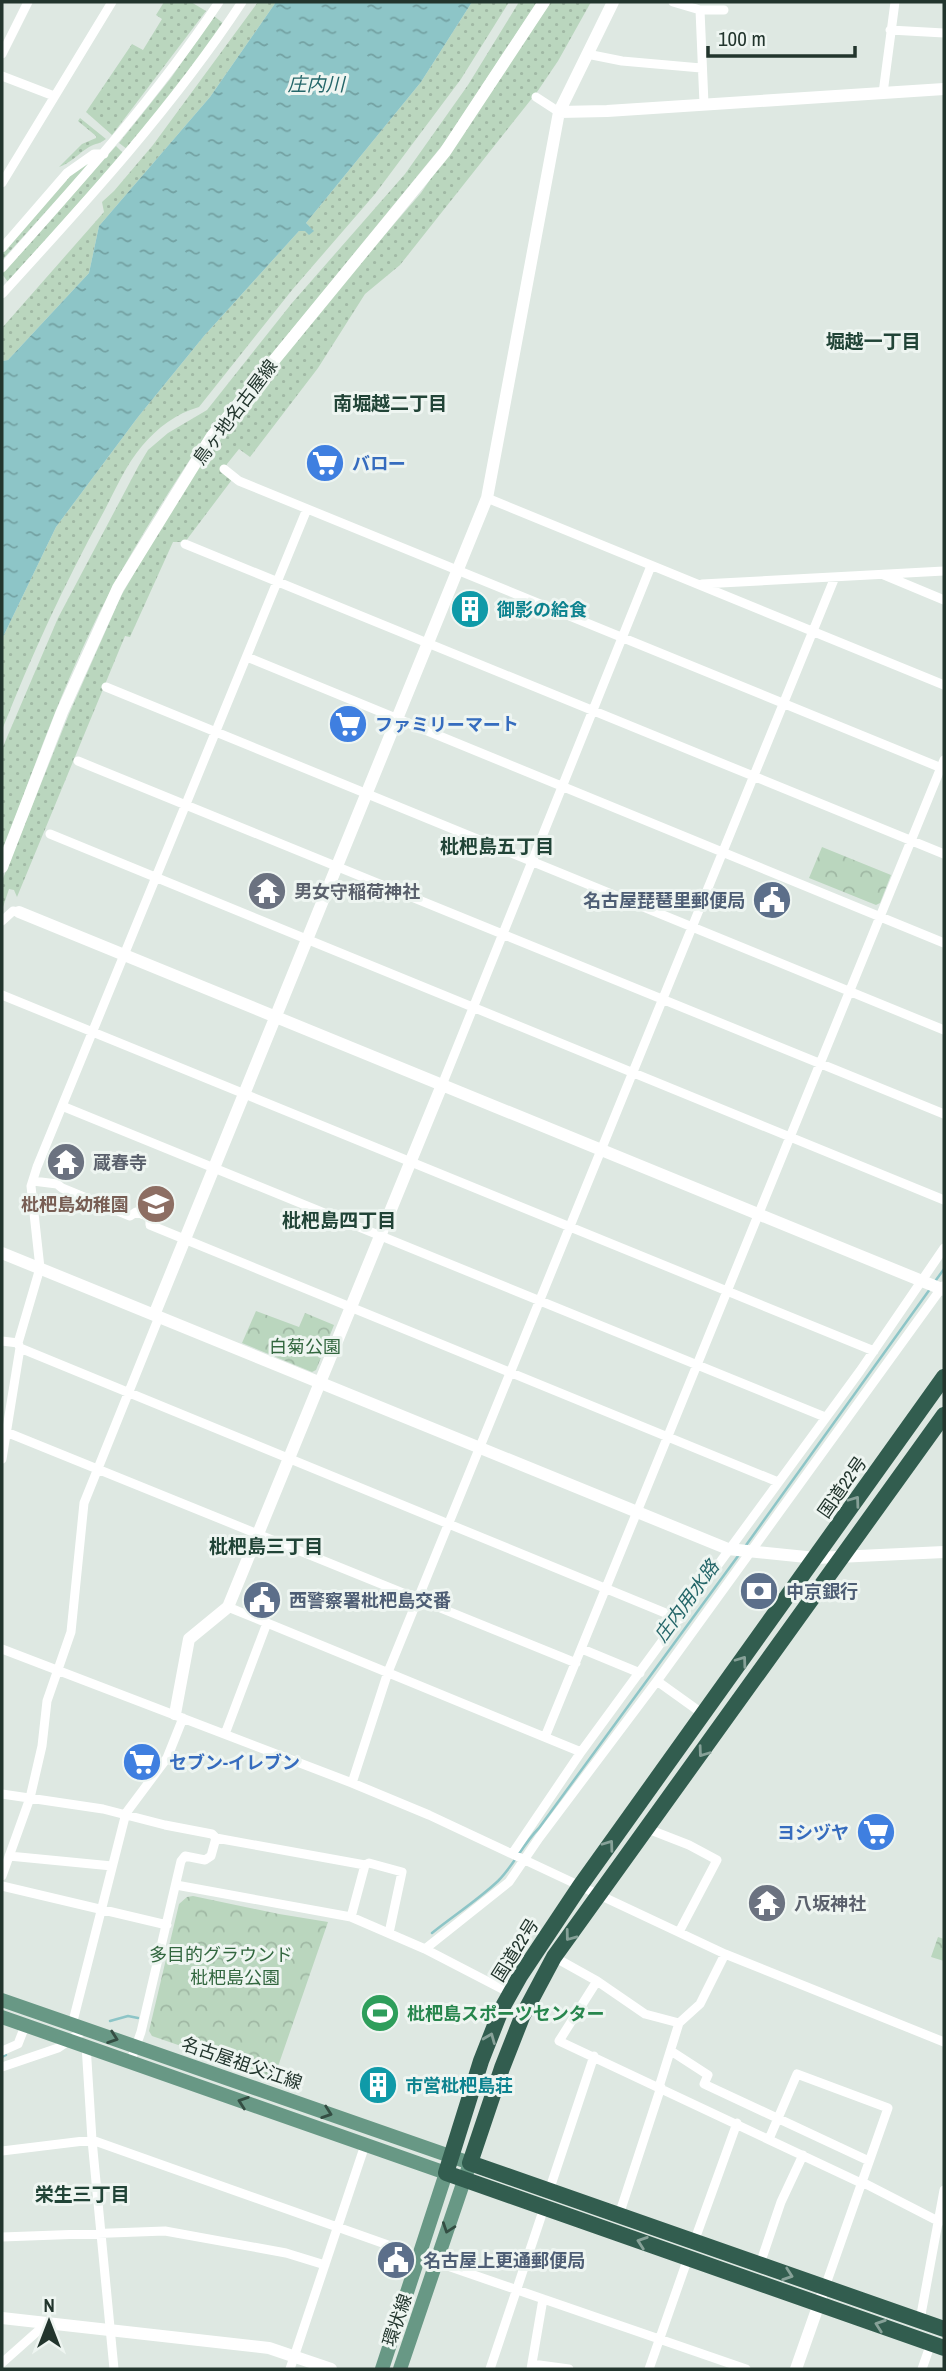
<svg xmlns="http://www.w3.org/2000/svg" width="946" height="2371" font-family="'Archivo Narrow','Noto Sans JP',sans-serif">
	<defs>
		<pattern id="grass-dots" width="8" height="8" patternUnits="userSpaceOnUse" patternTransform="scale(1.75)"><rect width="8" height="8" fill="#bad6be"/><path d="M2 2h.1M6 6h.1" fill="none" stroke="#a0b8a4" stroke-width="1.8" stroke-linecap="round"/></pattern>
		<pattern id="forest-crowns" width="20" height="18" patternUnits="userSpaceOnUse" patternTransform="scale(1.75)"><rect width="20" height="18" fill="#bad6be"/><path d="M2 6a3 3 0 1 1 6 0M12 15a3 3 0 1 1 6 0" fill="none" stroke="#a0b8a4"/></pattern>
		<pattern id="water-ripples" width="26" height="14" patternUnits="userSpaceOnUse" patternTransform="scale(1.75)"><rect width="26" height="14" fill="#8dc5c7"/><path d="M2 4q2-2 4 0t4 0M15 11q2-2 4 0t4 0" fill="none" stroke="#73a1a2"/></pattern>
	</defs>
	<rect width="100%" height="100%" fill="#dee8e2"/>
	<path fill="url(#grass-dots)" d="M164,2h27l15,9 -94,124 -26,-23 46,-68 11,6 19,-31 -6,-4z
		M258,2h18l-66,95 -111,129 -10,47 -81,87 -6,1v-33l102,-116 -2,-10 12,-11 39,-46z
		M472,2h37l-48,77 -86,115 -83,96 -93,117c-22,6 -42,21 -57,39 -17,20 -28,47 -40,69 -38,70 -71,141 -100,215v-91l54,-112 82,-110 66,-81 95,-105h14l-7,-8 115,-141z
		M519,2h18l-92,140 -237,290c-34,52 -69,105 -98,160 -44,83 -75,173 -108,261v-104l56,-131 81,-153 9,-15 20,-17 39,-23 85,-107 113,-129 63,-89z
		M551,2h40l-33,59 -21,31 -137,173 -35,29 -47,74 -68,89 -11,-8 -16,20 8,7v5l-46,61h-12l-43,95 -5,-1 -108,261 -3,-7 -5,-1 -7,21v-29l67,-167 52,-118 64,-110 132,-173 104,-120z
		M214,16l10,8 -44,60 -53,65 -8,-6 52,-65z
		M80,118l26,21c-6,5 -10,4 -17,8 -10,6 -18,16 -30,20l23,-23 14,-6v-2l-18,-15z
		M116,146l7,7 -115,129 -6,-8z
		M86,164h3l-87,96v-8l68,-79z"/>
	<path fill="url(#forest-crowns)" d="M822,847l69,28 -11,28 -4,2 -67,-27z
		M256,1311l43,16 6,-14 29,12 -18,45 -4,2 -70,-29z
		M193,1896l86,18 49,8 -54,156 -122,-42 -3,-5 30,-127 8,-7z
		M938,1937l6,2v22l-13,-4z"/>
	<path fill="url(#water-ripples)" d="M276,2h196l-51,80 -115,141 8,8 -5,4 -4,-4h-6l-95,105 -66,81 -82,110 -54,112v-278l6,-1 81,-87 10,-47 111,-129z"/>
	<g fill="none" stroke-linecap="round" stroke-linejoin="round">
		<path stroke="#8dc5c7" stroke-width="2.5" d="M936,1280l8,-11
			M744,1548l186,-259
			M432,1933c21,-17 46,-33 66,-52 16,-16 25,-37 41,-53l199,-272
			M110,2021l18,-5 10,2
			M2,2057l4,-2"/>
		<path stroke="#fff" stroke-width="9" d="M673,2l27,8h24
			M700,10l4,94
			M890,30l54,3
			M2,54l26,-52
			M587,54l35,7 79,7
			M2,76l52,20
			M883,93l12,-91
			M536,97l23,15
			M2,183l110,-181
			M2,248l65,-75 27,-19h10
			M2,268c78,-87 152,-169 217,-266
			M2,294c85,-93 171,-187 240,-292
			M224,469l15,12 705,288
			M487,498l457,187
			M185,544l759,310
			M884,575l60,25
			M702,584l242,-13
			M247,657l697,286
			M106,687l838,343
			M78,761l866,353
			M50,834l894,366
			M2,921l11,-10 6,1
			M2,995l872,356
			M442,1085l209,-519
			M62,1106l763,311
			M33,1181l24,3 5,4 68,28 6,-4 14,5v8l628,257
			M2,1341l16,2 2,5 660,271
			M18,1343l22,-75 -9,-82 6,-19 270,-658
			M6,1432l570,231
			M2,1459l18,-111
			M228,1607l353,145
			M2,1649l350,134 77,32 296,139 219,88
			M582,1649l58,24
			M657,1681l46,33
			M225,1734l42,-111
			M545,1737l399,-977
			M352,1783l36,-111 447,-1095
			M2,1794l101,15 62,16 47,9 4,4 149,27 -14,52
			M648,1829l41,16 28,15 -38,72
			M512,1854l69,-102 279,-381 84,-123
			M9,1856l103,10
			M365,1865l4,-2 33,9 -13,61
			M2,1876l28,-78 12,-52 5,-45 24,-69 13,-129 75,-186
			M176,1885l175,32 74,32 85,44
			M2,1886l165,39
			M425,1949l84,-67 30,-44 118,-157 286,-395
			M554,1957l43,24 48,33 34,9
			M597,1981l-38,60 302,142
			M72,2025l54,-212 41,-55 16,-40
			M86,2045l6,95 22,229
			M2,2051l16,-7 7,-18
			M671,2051l37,24 -4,9 165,77
			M130,2063l11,-31 40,-171 4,-5 20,4 6,-4 5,-18
			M2,2067l56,-19 28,-19
			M659,2087l20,-64 21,-19 25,-50
			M769,2139l28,-65 91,34 -63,179
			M2,2151l90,-11 327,116
			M862,2182l72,37 8,2
			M549,2191l45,-135
			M619,2215l42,-128
			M2,2237l163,-6 121,22 39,12
			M694,2242l43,-119
			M436,2262l310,107
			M760,2264l21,-62 22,-47
			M920,2320l24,-130
			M2,2363l46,-41
			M532,2364l37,5
			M290,2369l75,-224
			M490,2369l54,-161
			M531,2369l12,-70
			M649,2369l39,-111
			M922,2369l9,-26"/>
		<path stroke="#fff" stroke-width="12" d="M559,112l48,-1 337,-22
			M2,867l60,-155 56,-124 94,-152 233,-284 99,-150
			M19,912l925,378
			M2,1253l726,296 88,9 128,-6
			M154,1315l333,-817 72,-386 54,-110
			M175,1714l14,-75 39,-32 214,-522
			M2,2318l267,30 62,21
			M796,2369l25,-71"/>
		<path stroke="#689885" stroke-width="14" d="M2,2000l468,163 -70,206
			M2,2017l444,156 -64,196"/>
		<path stroke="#325d4f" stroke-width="16" d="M944,1377l-364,509 -60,90 -19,34 -20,51 -35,112 498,175
			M944,1415l-390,542 -32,60 -20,51 -32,95 474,166"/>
	</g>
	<defs><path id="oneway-chevron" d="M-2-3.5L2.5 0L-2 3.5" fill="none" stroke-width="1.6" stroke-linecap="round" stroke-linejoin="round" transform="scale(1.75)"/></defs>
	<g stroke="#87a198">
		<use href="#oneway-chevron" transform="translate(855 1501) rotate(-54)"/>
		<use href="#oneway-chevron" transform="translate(742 1661) rotate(-54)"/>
		<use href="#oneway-chevron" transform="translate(703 1752) rotate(126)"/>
		<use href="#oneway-chevron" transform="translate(609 1845) rotate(-54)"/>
		<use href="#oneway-chevron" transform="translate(570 1936) rotate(127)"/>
		<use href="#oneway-chevron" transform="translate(490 2038) rotate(-68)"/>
		<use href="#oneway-chevron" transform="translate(642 2242) rotate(-161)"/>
		<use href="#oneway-chevron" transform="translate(788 2275) rotate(19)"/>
		<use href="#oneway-chevron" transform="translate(880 2325) rotate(-161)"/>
	</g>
	<g stroke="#344e43">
		<use href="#oneway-chevron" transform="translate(113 2038) rotate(19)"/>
		<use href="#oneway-chevron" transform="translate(243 2102) rotate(-161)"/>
		<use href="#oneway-chevron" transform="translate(327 2113) rotate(19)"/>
		<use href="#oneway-chevron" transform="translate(448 2228) rotate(109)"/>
	</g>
	<defs>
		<g id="supermarket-disc" transform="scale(2.0125)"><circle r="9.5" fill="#3f7fe0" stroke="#eef5f1"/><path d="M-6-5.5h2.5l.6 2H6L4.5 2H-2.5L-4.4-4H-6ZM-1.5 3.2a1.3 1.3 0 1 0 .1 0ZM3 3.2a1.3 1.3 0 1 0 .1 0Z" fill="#fff"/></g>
		<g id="building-disc" transform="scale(2.0125)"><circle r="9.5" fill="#0f9aa8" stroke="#eef5f1"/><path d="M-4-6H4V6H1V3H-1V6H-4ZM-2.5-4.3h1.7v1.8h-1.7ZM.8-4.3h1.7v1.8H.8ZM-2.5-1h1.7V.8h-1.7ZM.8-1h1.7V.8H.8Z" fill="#fff"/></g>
		<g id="temple-disc" transform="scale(2.0125)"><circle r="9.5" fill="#6b7280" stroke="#eef5f1"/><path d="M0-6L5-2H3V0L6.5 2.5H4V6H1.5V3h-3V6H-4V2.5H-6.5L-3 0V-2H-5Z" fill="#fff"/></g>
		<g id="civic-disc" transform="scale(2.0125)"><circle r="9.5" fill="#5c6f8a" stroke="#eef5f1"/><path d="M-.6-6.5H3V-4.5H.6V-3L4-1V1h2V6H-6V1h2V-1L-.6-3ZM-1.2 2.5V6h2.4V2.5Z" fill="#fff"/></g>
		<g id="school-disc" transform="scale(2.0125)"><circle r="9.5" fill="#8d6e63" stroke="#eef5f1"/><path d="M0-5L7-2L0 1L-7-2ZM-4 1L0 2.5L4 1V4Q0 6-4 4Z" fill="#fff"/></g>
		<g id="bank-disc" transform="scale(2.0125)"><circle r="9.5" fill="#5c6f8a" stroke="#eef5f1"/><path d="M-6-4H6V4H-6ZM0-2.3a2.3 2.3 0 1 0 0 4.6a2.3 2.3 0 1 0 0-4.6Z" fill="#fff"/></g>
		<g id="stadium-disc" transform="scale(2.0125)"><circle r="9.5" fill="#2e9e5b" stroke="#eef5f1"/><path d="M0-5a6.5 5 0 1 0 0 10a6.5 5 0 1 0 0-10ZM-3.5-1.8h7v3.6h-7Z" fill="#fff"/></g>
	</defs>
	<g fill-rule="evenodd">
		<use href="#supermarket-disc" x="325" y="463"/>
		<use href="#building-disc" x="470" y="609"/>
		<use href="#supermarket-disc" x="348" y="724"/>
		<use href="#temple-disc" x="267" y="891"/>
		<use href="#civic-disc" x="772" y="900"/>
		<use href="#temple-disc" x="66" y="1162"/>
		<use href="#school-disc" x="156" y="1204"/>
		<use href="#bank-disc" x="759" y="1591"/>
		<use href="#civic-disc" x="262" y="1600"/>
		<use href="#supermarket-disc" x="142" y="1762"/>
		<use href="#supermarket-disc" x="876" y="1832"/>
		<use href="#temple-disc" x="767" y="1903"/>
		<use href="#stadium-disc" x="380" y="2013"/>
		<use href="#building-disc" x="378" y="2085"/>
		<use href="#civic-disc" x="396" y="2260"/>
	</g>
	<g text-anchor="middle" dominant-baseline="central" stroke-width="6" stroke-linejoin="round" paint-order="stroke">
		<g font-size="18" fill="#22352d" stroke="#eef5f1">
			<text transform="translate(235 412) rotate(-53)">鳥ヶ地名古屋線</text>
			<text transform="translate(842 1487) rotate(-55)">国道22号</text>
			<text transform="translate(515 1950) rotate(-58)">国道22号</text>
			<text transform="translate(242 2063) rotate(19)">名古屋祖父江線</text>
			<text transform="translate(397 2320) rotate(-71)">環状線</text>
		</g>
		<g font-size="18" font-weight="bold" fill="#366cbe" stroke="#eef5f1" text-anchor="start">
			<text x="352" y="463">バロー</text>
			<text x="375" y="724">ファミリーマート</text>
			<text x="169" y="1762">セブン-イレブン</text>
			<text x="849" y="1832" text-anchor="end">ヨシヅヤ</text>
		</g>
		<g font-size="18" font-weight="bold" fill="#0d838f" stroke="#eef5f1" text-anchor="start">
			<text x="497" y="609">御影の給食</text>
			<text x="405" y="2085">市営枇杷島荘</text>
		</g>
		<g font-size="18" font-weight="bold" fill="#5b616d" stroke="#eef5f1" text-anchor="start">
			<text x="294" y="891">男女守稲荷神社</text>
			<text x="93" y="1162">蔵春寺</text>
			<text x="794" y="1903">八坂神社</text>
		</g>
		<g font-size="18" font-weight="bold" fill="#4e5e75" stroke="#eef5f1" text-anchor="start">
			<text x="745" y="900" text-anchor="end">名古屋琵琶里郵便局</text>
			<text x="786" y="1591">中京銀行</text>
			<text x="289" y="1600">西警察署枇杷島交番</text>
			<text x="423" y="2260">名古屋上更通郵便局</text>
		</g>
		<g font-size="18" font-weight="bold" fill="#785e54" stroke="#eef5f1" text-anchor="end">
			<text x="129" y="1204">枇杷島幼稚園</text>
		</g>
		<g font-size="18" fill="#32673f" stroke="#eef5f1">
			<text x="305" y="1346">白菊公園</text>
			<text x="221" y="1954">多目的グラウンド</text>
			<text x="235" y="1977">枇杷島公園</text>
		</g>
		<g font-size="18" font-weight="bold" fill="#27864d" stroke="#eef5f1" text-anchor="start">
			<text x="407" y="2013">枇杷島スポーツセンター</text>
		</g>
		<g font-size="19" font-style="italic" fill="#246669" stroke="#eef5f1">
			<text x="316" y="84">庄内川</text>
			<text transform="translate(686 1601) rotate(-54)">庄内用水路</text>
		</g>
		<g font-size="19" font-weight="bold" fill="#214437" stroke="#eef5f1">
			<text x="873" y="341">堀越一丁目</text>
			<text x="390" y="403">南堀越二丁目</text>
			<text x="497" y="846">枇杷島五丁目</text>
			<text x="339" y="1220">枇杷島四丁目</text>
			<text x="266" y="1546">枇杷島三丁目</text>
			<text x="82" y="2194">栄生三丁目</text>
		</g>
	</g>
	<rect width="946" height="2371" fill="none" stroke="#22352d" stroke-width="7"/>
	<g transform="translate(49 2322)" stroke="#eef5f1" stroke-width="5" paint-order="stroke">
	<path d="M0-5L12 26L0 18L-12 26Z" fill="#22352d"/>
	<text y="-10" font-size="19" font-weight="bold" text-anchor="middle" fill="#22352d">N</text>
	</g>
	<path d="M708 46v10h147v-10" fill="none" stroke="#22352d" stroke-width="3.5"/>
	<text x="718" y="46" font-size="21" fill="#22352d" stroke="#eef5f1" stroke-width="5" paint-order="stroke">100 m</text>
</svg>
